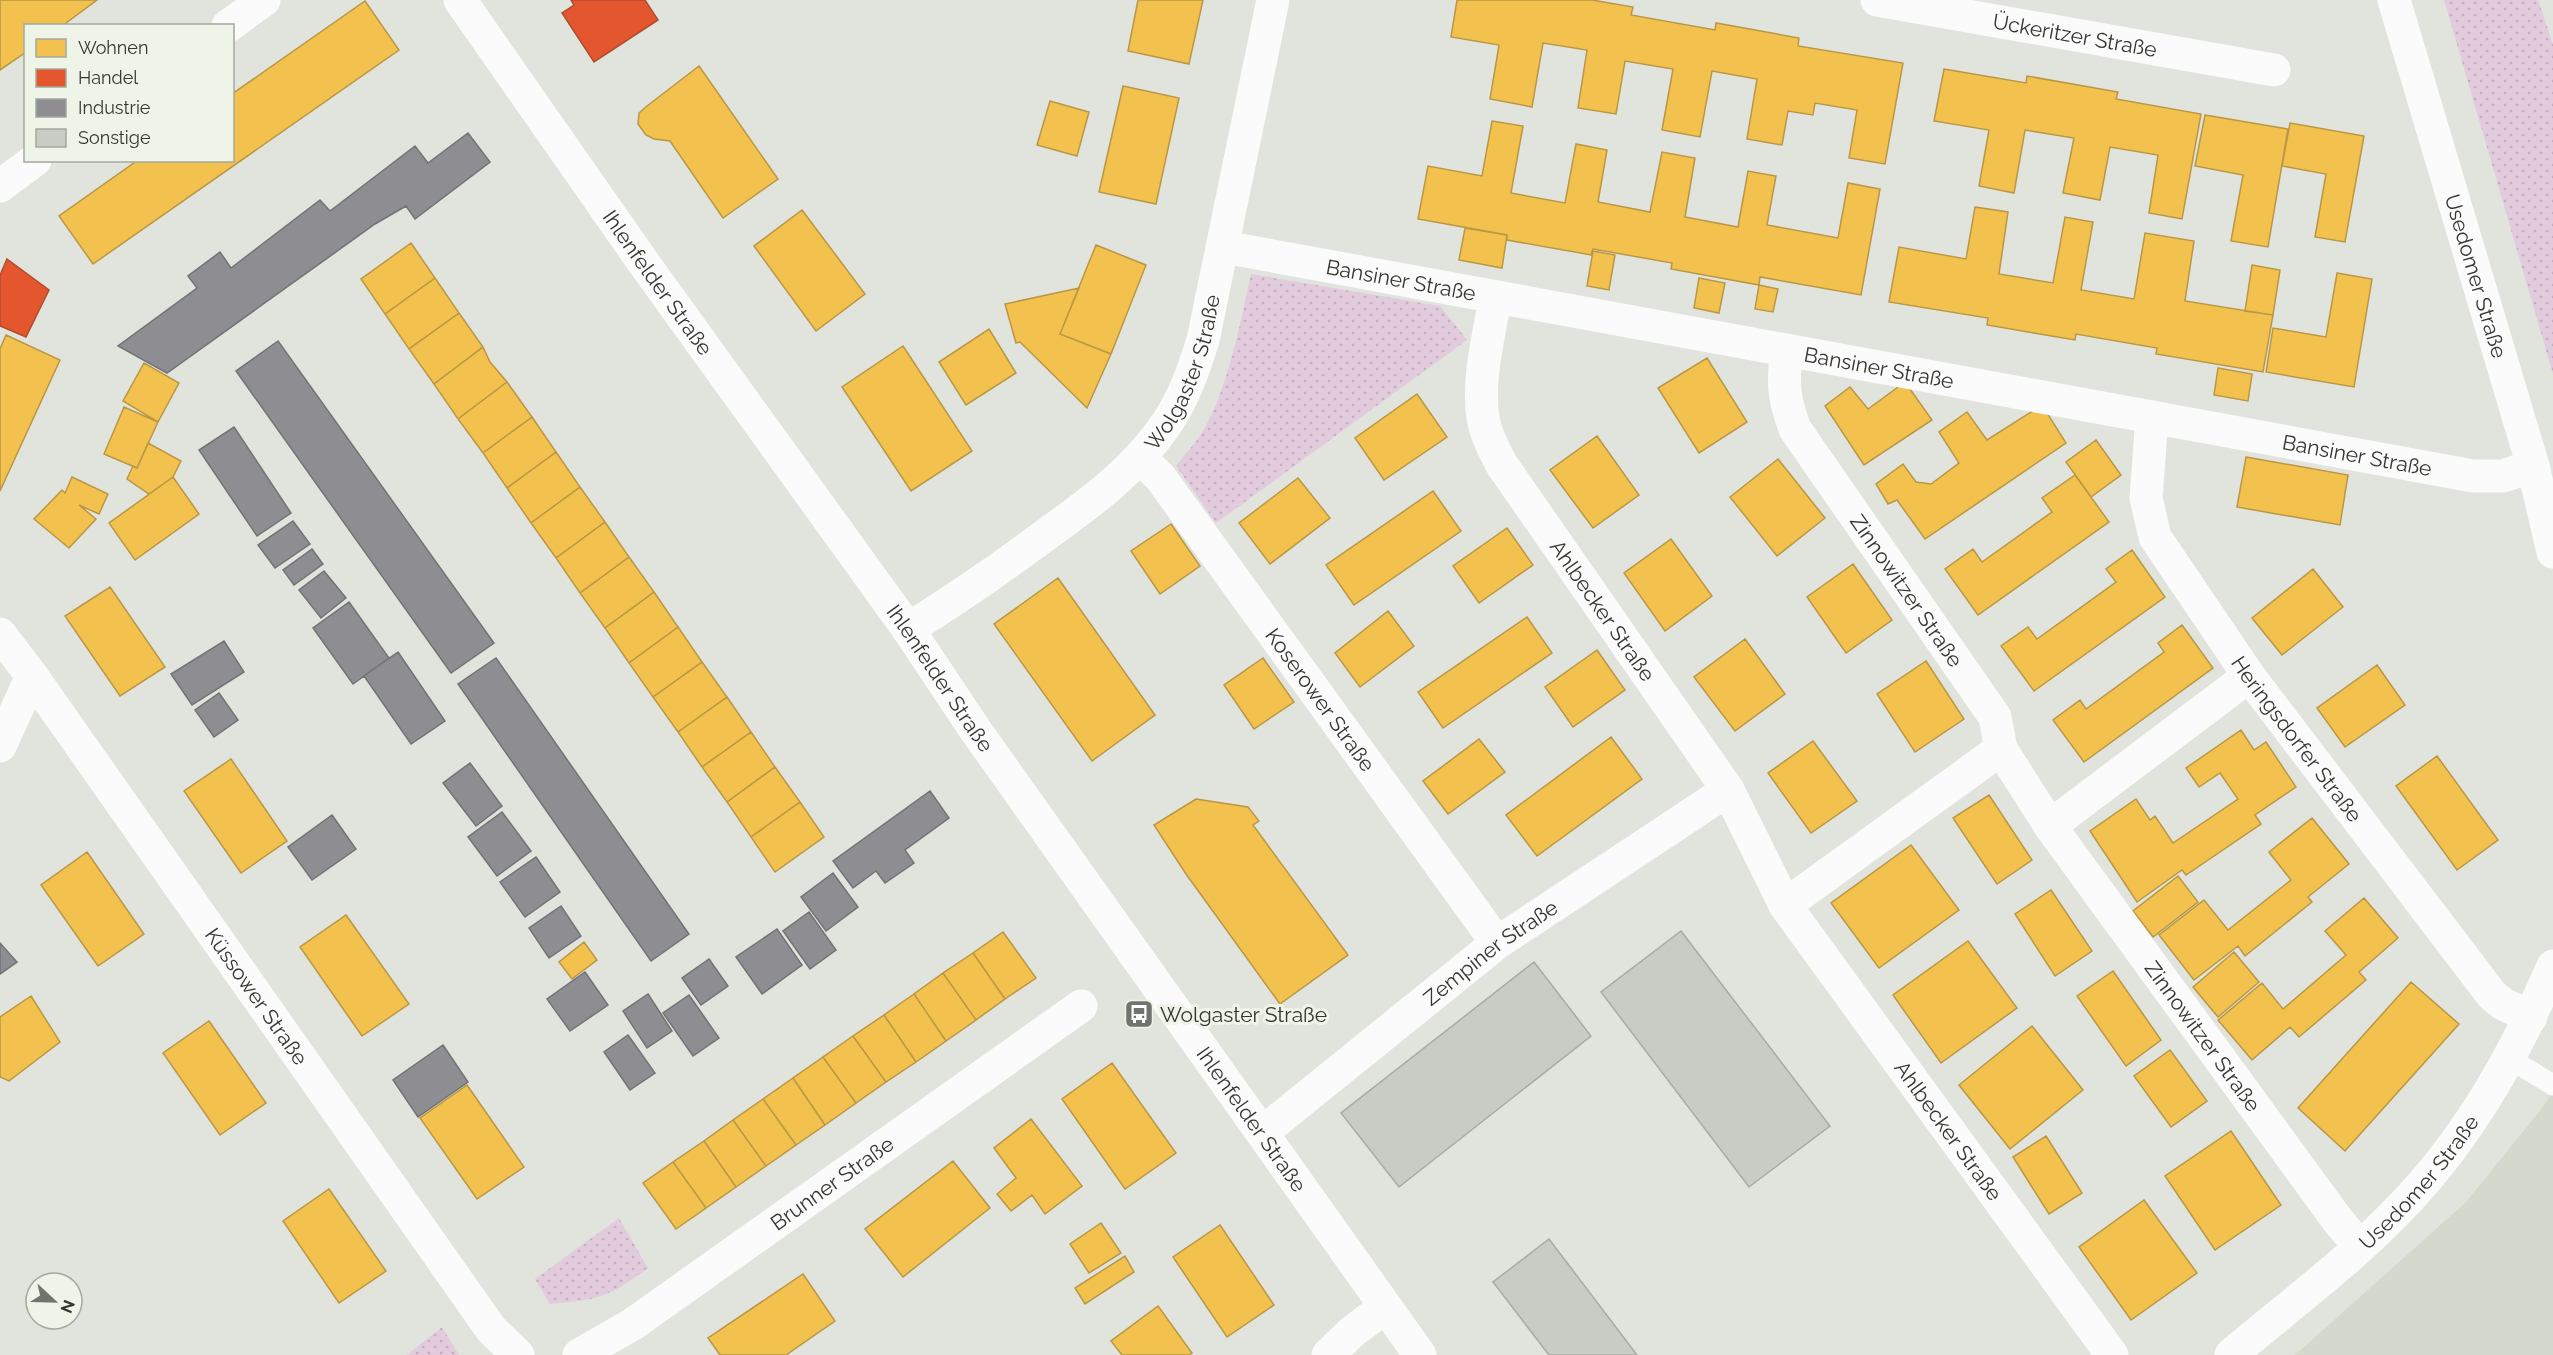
<svg xmlns="http://www.w3.org/2000/svg" width="2553" height="1355" font-family="Raleway,sans-serif">
	<defs>
		<pattern id="green-dots" width="8" height="8" patternUnits="userSpaceOnUse" patternTransform="scale(1.5)"><rect width="8" height="8" fill="#e3cbde"/><path d="M2 2h.1M6 6h.1" fill="none" stroke="#c3afbf" stroke-width="1.8" stroke-linecap="round"/></pattern>
	</defs>
	<rect width="100%" height="100%" fill="#e1e4dd"/>
	<path fill="#d3dacd" d="M2553,1090v265h-258l171,-153 80,-99z"/>
	<path fill="url(#green-dots)" d="M2444,0h94l15,44v330z
		M1251,274l189,32 27,34 -251,183 -40,-57c9,-12 21,-24 28,-37 24,-41 37,-109 47,-155z
		M619,1218l29,50c-40,29 -48,32 -98,36l-15,-25z
		M442,1327l17,28h-52z"/>
	<path fill="#f2c14e" stroke="#b99745" stroke-width="1.5" d="M0,0h97l-35,26h-36v26l-26,18z
		M1138,0h65l-14,64 -61,-13z
		M1457,0h135l41,7 -2,8 84,15 1,-7 83,15 -1,8 105,17 -18,101 -36,-6 8,-48 -42,-7 -2,12 -25,-4 -6,34 -35,-6 10,-60 -45,-8 -12,66 -38,-7 11,-61 -48,-8 -9,53 -38,-6 9,-58 -44,-7 -11,64 -42,-8 9,-54 -48,-8z
		M365,1l34,49 -306,214 -34,-48 79,-56h94v-66z
		M699,66l79,113 -55,39 -53,-77 -16,-2 -8,-4 -8,-11 1,-11 8,-7z
		M1944,69l82,14 1,-7 91,16 -2,7 85,15 -19,105 -33,-6 9,-58 -48,-8 -10,53 -37,-7 11,-55 -49,-8 -11,63 -35,-7 10,-56 -55,-9z
		M1123,86l56,12 -23,106 -57,-12z
		M1050,101l39,11 -12,44 -40,-11z
		M2205,115l83,14 -20,118 -37,-6 12,-66 -48,-9z
		M1492,121l31,5 -12,67 54,10 11,-59 31,6 -9,52 52,10 12,-60 33,6 -10,59 53,10 10,-56 28,5 -9,49 71,13 10,-55 32,6 -19,106 -101,-18 -1,8 -88,-16 1,-6 -79,-14 -2,6 -84,-15v-5l-89,-16 10,-53 54,10z
		M2290,123l74,13 -19,106 -30,-5 11,-63 -44,-8z
		M1975,207l33,5 -9,62 54,9 12,-66 28,5 -12,68 53,9 11,-66 49,8 -9,60 88,14 -10,57 -107,-18 1,-6 -81,-14 -1,6 -88,-15 1,-7 -99,-16 10,-55 67,12z
		M802,210l63,84 -49,37 -62,-85z
		M1465,228l42,7 -5,33 -43,-8z
		M411,243l24,35 -50,36 -24,-35z
		M1096,245l50,20 -35,89 -51,-20z
		M1593,251l22,4 -6,35 -22,-4z
		M2252,265l28,5 -7,45 -28,-4z
		M2337,273l35,6 -18,108 -88,-15 7,-44 53,9z
		M435,278l24,35 -50,36 -24,-35z
		M1699,278l26,5 -6,30 -25,-5z
		M1759,285l19,4 -5,23 -18,-3z
		M1079,288l-19,46 51,20 -24,54 -67,-66 -4,1 -11,-39z
		M459,313l24,34 -49,37 -25,-35z
		M989,329l27,44 -50,32 -27,-43z
		M6,335l54,25 -60,131v-142z
		M903,346l69,105 -61,40 -69,-104z
		M483,347l7,15 17,20 -49,37 -24,-35z
		M1707,358l40,64 -48,31 -41,-65z
		M144,363l35,20 -21,39 -35,-21z
		M2218,368l34,6 -4,27 -34,-6z
		M507,382l25,35 -49,36 -25,-34z
		M1905,382l27,38 -68,45 -39,-59 25,-19 18,22z
		M1417,394l30,43 -63,43 -29,-42z
		M2042,405l24,38 -141,96 -28,-39 -9,4 -12,-20 27,-20 13,18 15,2 28,-21 -20,-31 28,-20 20,28z
		M124,407l34,15 -21,46 -33,-14z
		M532,417l24,35 -49,36 -24,-35z
		M1597,436l42,59 -46,33 -43,-58z
		M2096,440l25,35 -30,22 -25,-35z
		M148,443l33,18 -8,16 -24,17 -22,-15 6,-13 4,2z
		M556,452l24,35 -49,36 -24,-35z
		M2246,457l102,18 -8,50 -103,-18z
		M1778,459l47,59 -48,38 -47,-59z
		M2075,475l34,47 -131,93 -33,-46 28,-20 9,13 70,-50 -10,-14z
		M72,477l36,17 -9,20 -20,-9 17,14 -27,29 -35,-29 28,-29 3,3z
		M173,477l26,37 -64,46 -26,-37z
		M1298,478l32,40 -60,46 -31,-41z
		M580,487l25,35 -49,36 -25,-35z
		M1433,491l28,40 -107,74 -28,-40z
		M605,522l24,35 -49,36 -24,-35z
		M1171,524l29,42 -40,28 -29,-43z
		M1507,528l26,37 -54,38 -26,-37z
		M1671,539l41,57 -47,35 -41,-58z
		M2132,550l33,47 -131,94 -33,-45 27,-19 9,12 79,-57 -10,-13z
		M629,557l25,35 -49,36 -25,-35z
		M1853,564l39,56 -46,33 -39,-56z
		M2313,569l30,38 -61,48 -30,-37z
		M1058,578l97,137 -63,46 -98,-137z
		M110,587l55,80 -45,29 -55,-80z
		M654,592l24,35 -49,36 -24,-35z
		M1388,611l26,35 -54,41 -25,-34z
		M1527,617l25,36 -109,75 -25,-36z
		M2182,625l31,43 -129,94 -31,-42 27,-20 6,9 78,-57 -6,-9z
		M678,627l24,35 -49,35 -24,-34z
		M1745,639l40,55 -50,37 -41,-54z
		M1597,650l28,40 -52,37 -28,-40z
		M1263,658l31,44 -40,27 -30,-44z
		M1926,661l38,58 -49,33 -38,-58z
		M702,662l25,35 -49,35 -25,-35z
		M2377,665l28,40 -60,42 -28,-39z
		M727,697l24,35 -49,35 -24,-35z
		M2241,730l13,20 12,-8 30,45 -41,28 6,9 -75,51 -4,-5 -45,32 -47,-71 46,-32 14,21 5,-4 18,27 65,-44 -18,-26 -21,14 -13,-19z
		M751,732l24,35 -48,35 -25,-35z
		M1611,737l31,42 -105,77 -31,-41z
		M1479,739l26,33 -57,42 -25,-33z
		M1813,741l44,60 -46,32 -43,-60z
		M2437,756l61,84 -41,30 -61,-84z
		M231,759l56,82 -46,32 -57,-82z
		M775,767l25,35 -49,35 -24,-35z
		M1989,795l43,65 -35,24 -44,-66z
		M1196,799l52,8 11,14 -6,4 95,130 -68,49 -94,-130 -32,-49z
		M800,802l24,35 -49,35 -24,-35z
		M2312,818l37,46 -41,33 4,5 -67,54 -7,-10 -44,34 -35,-45 45,-35 24,30 63,-50 -22,-28z
		M1911,845l48,65 -80,58 -48,-65z
		M87,852l57,82 -46,32 -57,-81z
		M2178,876l20,26 -45,35 -20,-26z
		M2051,890l41,61 -37,25 -40,-62z
		M2364,898l34,40 -39,34 7,8 -67,57 -9,-10 -38,33 -34,-40 44,-37 21,26 63,-54 -21,-24z
		M346,915l63,89 -47,32 -62,-89z
		M1003,932l33,46 -31,21 -32,-46z
		M1968,941l49,67 -76,55 -48,-68z
		M584,942l13,18 -25,19 -13,-17z
		M2234,952l25,30 -41,35 -25,-30z
		M973,953l32,46 -29,21 -33,-47z
		M2113,971l48,69 -35,26 -49,-70z
		M943,973l33,47 -30,21 -32,-47z
		M2411,982l48,42 -114,127 -47,-43z
		M914,994l32,47 -30,21 -32,-47z
		M31,996l29,46 -51,39 -9,-4v-60z
		M884,1015l32,47 -30,20 -33,-46z
		M209,1021l57,82 -46,32 -57,-82z
		M2032,1026l51,64 -73,59 -51,-64z
		M853,1036l33,46 -30,21 -33,-46z
		M2170,1050l37,51 -36,26 -37,-51z
		M823,1057l33,46 -31,22 -32,-47z
		M1112,1063l64,90 -51,36 -63,-90z
		M793,1078l32,47 -29,20 -33,-46z
		M467,1085l57,82 -47,32 -57,-81z
		M763,1099l33,46 -30,21 -33,-46z
		M1031,1119l51,67 -37,28 -13,-19 -21,16 -14,-17 19,-16 -22,-30z
		M733,1120l33,46 -30,21 -32,-46z
		M2231,1131l50,74 -66,45 -50,-74z
		M2046,1136l36,57 -33,21 -36,-57z
		M704,1141l32,46 -30,21 -33,-46z
		M953,1161l37,47 -87,69 -38,-48z
		M673,1162l33,46 -30,21 -33,-46z
		M329,1189l57,82 -47,32 -56,-82z
		M2144,1200l53,73 -66,47 -52,-73z
		M1101,1223l20,30 -32,20 -19,-29z
		M1220,1225l54,80 -47,32 -54,-80z
		M1125,1256l9,16 -49,32 -10,-16z
		M803,1274l32,47 -49,34h-66l-12,-17z
		M1158,1306l34,47 -3,2h-67l-11,-14z"/>
	<path fill="#e4572e" stroke="#af4d2f" stroke-width="1.5" d="M571,0h74l13,20 -64,42 -32,-49 12,-8z
		M7,259l42,31 -23,47 -26,-11v-51z"/>
	<path fill="#8d8d92" stroke="#727375" stroke-width="1.5" d="M468,133l22,29 -75,57 -9,-13 -31,18 -208,149 -49,-27 79,-58 -9,-12 32,-24 11,16 89,-68 10,11 85,-65 13,17z
		M278,341l216,302 -43,30 -215,-302z
		M234,427l57,86 -34,23 -58,-86z
		M293,521l17,23 -35,24 -17,-23z
		M312,549l11,15 -29,21 -11,-15z
		M324,571l22,27 -25,20 -22,-28z
		M349,602l40,56 -36,26 -40,-56z
		M224,641l20,31 -52,33 -21,-31z
		M398,652l47,69 -34,23 -47,-68z
		M496,658l193,276 -38,27 -193,-277z
		M219,693l19,27 -24,17 -19,-27z
		M470,763l32,43 -26,20 -33,-43z
		M930,791l19,27 -44,32 9,13 -29,20 -9,-12 -23,17 -20,-27z
		M502,812l29,39 -34,25 -29,-39z
		M332,815l24,34 -44,31 -24,-33z
		M536,857l24,35 -35,25 -25,-35z
		M833,873l25,34 -32,24 -25,-34z
		M561,906l20,30 -32,22 -20,-30z
		M809,912l27,38 -26,19 -27,-38z
		M777,929l25,36 -40,29 -26,-37z
		M0,943l17,19 -17,12z
		M709,959l19,27 -27,19 -19,-27z
		M585,972l23,33 -38,26 -23,-32z
		M648,994l24,37 -25,17 -24,-37z
		M689,995l30,43 -26,18 -30,-43z
		M628,1035l27,38 -25,17 -26,-38z
		M443,1045l25,37 -50,35 -25,-37z"/>
	<path fill="#c9cbc5" stroke="#a8aaa5" stroke-width="1.5" d="M1681,931l149,195 -81,61 -148,-195z
		M1534,962l57,74 -192,151 -58,-74z
		M1549,1239l88,116h-88l-56,-73z"/>
	<g fill="none" stroke-linecap="round" stroke-linejoin="round">
		<path stroke="#fafbfa" stroke-width="21" d="M2510,1059l43,26"/>
		<g stroke="#fafbfa" stroke-width="33">
			<path id="s1" d="M1877,0l397,70"/>
			<path id="s2" d="M2394,0l139,466 20,86"/>
			<path d="M228,26l36,-26"/>
			<path d="M0,186l35,-26"/>
			<path id="s3" d="M1224,247l1249,229h30l30,-10"/>
			<path id="s4" d="M1495,299c-6,37 -18,81 -12,119 3,17 11,32 19,47l226,325 57,115 327,450"/>
			<path id="s5" d="M1787,351c-5,32 -3,48 8,78l200,288 6,32 49,77 286,392 23,28"/>
			<path id="s6" d="M2152,417l-6,81 9,39 94,139 243,319 11,9 28,13"/>
			<path id="s7" d="M1140,458l20,19 337,466"/>
			<path id="s8" d="M908,629c45,-28 89,-58 132,-90 47,-34 93,-66 127,-116 17,-25 27,-54 36,-83l70,-340"/>
			<path id="s9" d="M0,634l32,42 459,653 27,26"/>
			<path d="M0,746l32,-70"/>
			<path d="M2050,826l199,-150"/>
			<path d="M1785,905l216,-156"/>
			<path id="s10" d="M1263,1132l234,-189 231,-153"/>
			<path id="s11" d="M579,1355l54,-31 448,-318"/>
			<path d="M1328,1355l24,-23 33,-25"/>
			<path id="s12" d="M2231,1355c59,-50 123,-97 176,-154 64,-68 109,-149 146,-235"/>
		</g>
		<path stroke="#fafbfa" stroke-width="33" id="s13" d="M460,0l183,262 265,367 68,102 444,624"/>
	</g>
	<defs>
		<g id="bus-square" transform="scale(1.5)"><rect x="-9" y="-9" width="18" height="18" rx="4" fill="#71736d" stroke="#eef4e7"/><path d="M-5-6H5V4H4V6H2V4H-2V6H-4V4H-5ZM-3.5-4V0h7V-4ZM-3.5 1.2v1.5H-2V1.2ZM2 1.2v1.5H3.5V1.2Z" fill="#fff"/></g>
	</defs>
	<g fill-rule="evenodd">
		<use href="#bus-square" x="1139" y="1014"/>
	</g>
	<g text-anchor="middle" dominant-baseline="central" stroke-width="6" stroke-linejoin="round" paint-order="stroke">
		<g font-size="21" fill="#343631" stroke="#eef4e7">
			<text stroke="none"><textPath href="#s1" startOffset="201">Ückeritzer Straße</textPath></text>
			<text stroke="none"><textPath href="#s2" startOffset="288">Usedomer Straße</textPath></text>
			<text stroke="none"><textPath href="#s3" startOffset="180">Bansiner Straße</textPath></text>
			<text stroke="none"><textPath href="#s13" startOffset="345">Ihlenfelder Straße</textPath></text>
			<text stroke="none"><textPath href="#s3" startOffset="666">Bansiner Straße</textPath></text>
			<text stroke="none"><textPath href="#s8" startOffset="386">Wolgaster Straße</textPath></text>
			<text stroke="none"><textPath href="#s3" startOffset="1152">Bansiner Straße</textPath></text>
			<text stroke="none"><textPath href="#s5" startOffset="276">Zinnowitzer Straße</textPath></text>
			<text stroke="none"><textPath href="#s4" startOffset="348">Ahlbecker Straße</textPath></text>
			<text stroke="none"><textPath href="#s13" startOffset="831">Ihlenfelder Straße</textPath></text>
			<text stroke="none"><textPath href="#s7" startOffset="302">Koserower Straße</textPath></text>
			<text stroke="none"><textPath href="#s6" startOffset="368">Heringsdorfer Straße</textPath></text>
			<text stroke="none"><textPath href="#s10" startOffset="290">Zempiner Straße</textPath></text>
			<text stroke="none"><textPath href="#s9" startOffset="444">Küssower Straße</textPath></text>
			<text stroke="none"><textPath href="#s5" startOffset="814">Zinnowitzer Straße</textPath></text>
			<text stroke="none"><textPath href="#s13" startOffset="1371">Ihlenfelder Straße</textPath></text>
			<text stroke="none"><textPath href="#s4" startOffset="974">Ahlbecker Straße</textPath></text>
			<text stroke="none"><textPath href="#s12" startOffset="256">Usedomer Straße</textPath></text>
			<text stroke="none"><textPath href="#s11" startOffset="306">Brunner Straße</textPath></text>
		</g>
		<g font-size="21" fill="#343631" stroke="#eef4e7" text-anchor="start">
			<text x="1160" y="1014">Wolgaster Straße</text>
		</g>
	</g>
	<rect x="24" y="24" width="210" height="138" fill="#eef4e7" stroke="#a4a89e" stroke-width="1.5"/>
	<rect x="36" y="39" width="30" height="18" fill="#f2c14e" stroke="#a4a89e" stroke-width="1.5"/>
	<text x="78" y="54" font-size="18" fill="#343631">Wohnen</text>
	<rect x="36" y="69" width="30" height="18" fill="#e4572e" stroke="#a4a89e" stroke-width="1.5"/>
	<text x="78" y="84" font-size="18" fill="#343631">Handel</text>
	<rect x="36" y="99" width="30" height="18" fill="#8d8d92" stroke="#a4a89e" stroke-width="1.5"/>
	<text x="78" y="114" font-size="18" fill="#343631">Industrie</text>
	<rect x="36" y="129" width="30" height="18" fill="#c9cbc5" stroke="#a4a89e" stroke-width="1.5"/>
	<text x="78" y="144" font-size="18" fill="#343631">Sonstige</text>
	<g transform="translate(54 1301) rotate(112)"><circle r="28" fill="#eef4e7" stroke="#a4a89e" stroke-width="1.5"/>
	<path d="M0-4.5L10 22L0 15L-10 22Z" fill="#71736d"/>
	<text y="-9" font-size="16" font-weight="bold" text-anchor="middle" fill="#343631">N</text>
	</g>
</svg>
